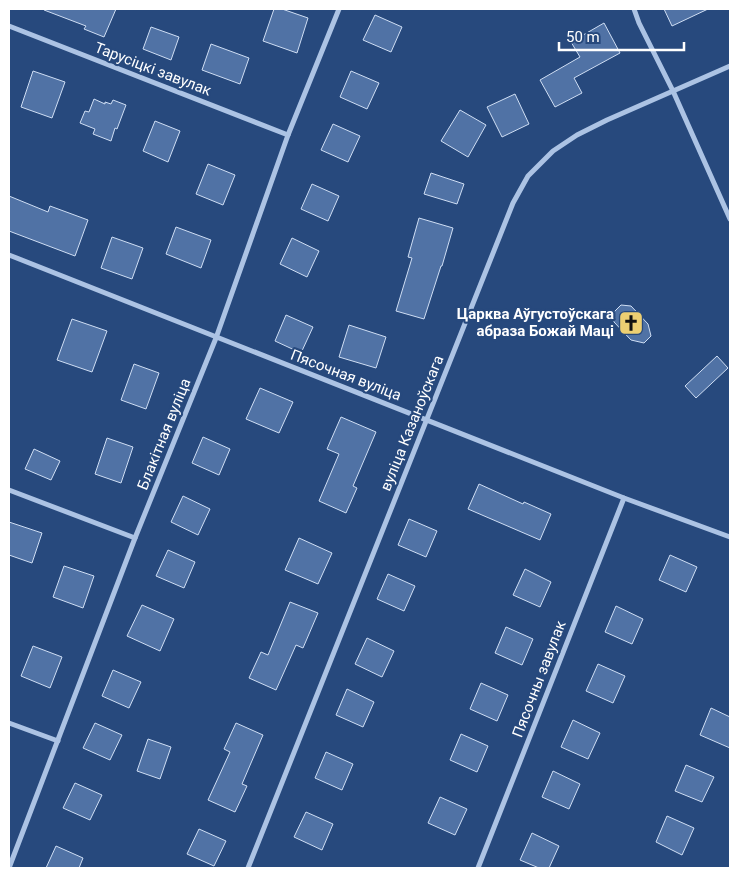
<svg xmlns="http://www.w3.org/2000/svg" width="739" height="877" font-family="Roboto,sans-serif">
	<style>
		.building { fill: #5072a5; stroke: #cfdef4 }
		.lines { fill: none; stroke-linecap: round; stroke-linejoin: round }
		.minor { stroke: #acc3e4; stroke-width: 5 }
		.labels { text-anchor: middle; dominant-baseline: central; stroke-width: 4.5; stroke-linejoin: round; paint-order: stroke }
		.street-label { font-size: 15px; fill: #fff; stroke: #27497d }
		.poi-label { font-size: 15px; font-weight: bold; fill: #fff; stroke: #27497d; text-anchor: end }
	</style>
	<rect width="100%" height="100%" fill="#27497d"/>
	<g class="building">
		<path d="M44,9H116L104,37L84,29L86,26L44,10Z"/>
		<path d="M274,9H282L308,18L297,53L263,41Z"/>
		<path d="M664,9H708L672,26Z"/>
		<path d="M375,15L402,27L391,52L363,40Z"/>
		<path d="M604,23L620,53L574,78L582,93L555,107L540,80L580,57L571,42Z"/>
		<path d="M151,27L179,37L171,60L143,49Z"/>
		<path d="M211,44L249,58L240,84L202,70Z"/>
		<path d="M33,71L65,82L52,118L21,107Z"/>
		<path d="M351,71L379,83L367,109L340,97Z"/>
		<path d="M515,94L529,124L502,137L487,107Z"/>
		<path d="M94,99L105,104V102L111,104L113,100L126,105L117,129L115,128L111,141L93,134L95,129L80,123L85,111L89,112Z"/>
		<path d="M460,110L486,125L468,157L441,141Z"/>
		<path d="M155,121L180,131L168,162L143,151Z"/>
		<path d="M333,124L360,136L348,162L321,150Z"/>
		<path d="M208,164L235,175L223,205L196,194Z"/>
		<path d="M431,173L464,184L457,204L424,194Z"/>
		<path d="M312,184L339,196L328,221L301,209Z"/>
		<path d="M9,196L48,212L50,206L88,220L75,256L9,231Z"/>
		<path d="M419,218L453,228L442,266H441L424,319L396,311L412,258L408,257Z"/>
		<path d="M176,227L211,240L201,268L166,254Z"/>
		<path d="M112,237L143,248L132,279L101,268Z"/>
		<path d="M292,238L319,251L307,277L280,264Z"/>
		<path d="M621,305L631,306L648,324L651,336L644,343L631,340L614,322L612,314Z"/>
		<path d="M286,315L313,327L301,353L275,341Z"/>
		<path d="M72,319L107,331L92,372L57,360Z"/>
		<path d="M349,325L386,337L376,368L339,357Z"/>
		<path d="M717,356L728,368L696,398L685,386Z"/>
		<path d="M134,364L159,373L146,409L121,400Z"/>
		<path d="M260,388L293,402L279,433L246,419Z"/>
		<path d="M341,417L376,432L353,486L357,488L346,513L319,501L339,454L327,449Z"/>
		<path d="M203,437L230,449L219,475L192,463Z"/>
		<path d="M107,438L133,447L121,483L95,474Z"/>
		<path d="M34,449L60,461L51,480L25,469Z"/>
		<path d="M479,484L523,504L524,502L551,514L540,540L468,509Z"/>
		<path d="M183,496L210,509L198,535L171,522Z"/>
		<path d="M409,519L437,531L426,557L398,545Z"/>
		<path d="M9,522L42,533L32,563L9,555Z"/>
		<path d="M299,538L332,553L318,584L285,570Z"/>
		<path d="M168,550L195,562L184,588L156,576Z"/>
		<path d="M670,555L697,567L686,592L659,580Z"/>
		<path d="M64,566L94,576L83,608L53,597Z"/>
		<path d="M525,569L551,582L540,607L513,595Z"/>
		<path d="M388,574L415,586L404,611L377,599Z"/>
		<path d="M290,602L318,613L303,648L296,645L276,690L249,678L261,652L268,655Z"/>
		<path d="M142,605L174,619L160,651L127,636Z"/>
		<path d="M616,606L643,619L632,644L605,632Z"/>
		<path d="M506,627L533,639L522,665L495,653Z"/>
		<path d="M367,638L394,651L382,677L355,664Z"/>
		<path d="M33,646L62,657L50,688L21,676Z"/>
		<path d="M598,664L625,676L613,703L586,691Z"/>
		<path d="M113,670L141,682L129,708L102,696Z"/>
		<path d="M481,683L508,695L497,721L470,709Z"/>
		<path d="M347,689L374,702L363,727L336,715Z"/>
		<path d="M711,708L730,717V748L700,735Z"/>
		<path d="M573,720L600,733L588,759L561,747Z"/>
		<path d="M95,723L122,735L110,760L83,748Z"/>
		<path d="M236,723L263,735L242,784L247,786L235,812L208,800L230,752L224,749Z"/>
		<path d="M461,734L488,746L477,772L450,760Z"/>
		<path d="M148,739L171,747L160,779L137,771Z"/>
		<path d="M326,752L353,764L342,790L315,778Z"/>
		<path d="M686,765L714,777L702,802L675,791Z"/>
		<path d="M553,771L580,784L569,809L542,797Z"/>
		<path d="M75,783L102,795L90,820L63,808Z"/>
		<path d="M440,797L467,809L455,835L428,823Z"/>
		<path d="M306,812L333,824L322,850L294,837Z"/>
		<path d="M667,816L694,828L682,855L656,842Z"/>
		<path d="M199,829L226,841L214,866L187,854Z"/>
		<path d="M532,833L559,846L549,868H539L520,860Z"/>
		<path d="M56,846L83,858L79,868H46Z"/>
	</g>
	<g class="lines">
		<g class="minor">
			<path d="M634,9L639,23L673,91L730,219"/>
			<path d="M9,26L288,135"/>
			<path d="M9,255L624,498L730,537"/>
			<path d="M9,490L135,538"/>
			<path d="M9,723L58,741"/>
			<path d="M9,868L135,538L216,338L288,135L339,9"/>
			<path d="M248,868L513,203L528,176L553,151L577,135L607,120L730,66"/>
			<path d="M478,868L624,498"/>
		</g>
	</g>
	<defs>
		<symbol id="church-square" viewBox="-11 -11 22 22"><rect x="-9" y="-9" width="18" height="18" rx="4" fill="#edcf72" stroke="#27497d"/><path d="M-1.2-6h2.4v3.5h3.3v2.4h-3.3V6h-2.4V-.1h-3.3v-2.4h3.3Z" fill="#111"/></symbol>
	</defs>
	<g fill-rule="evenodd">
		<use href="#church-square" x="617" y="309" width="28" height="28"/>
	</g>
	<g class="labels">
		<g class="street-label">
			<text transform="translate(153 69) rotate(21)">Тарусіцкі завулак</text>
			<text transform="translate(346 375) rotate(21)">Пясочная вуліца</text>
			<text transform="translate(412 423) rotate(-68)">вуліца Казаноўскага</text>
			<text transform="translate(164 434) rotate(-68)">Блакітная вуліца</text>
			<text transform="translate(539 679) rotate(-69)">Пясочны завулак</text>
		</g>
		<g class="poi-label">
			<text x="614" y="314">Царква Аўгустоўскага<tspan x="614" dy="17">абраза Божай Маці</tspan></text>
		</g>
	</g>
	<rect width="739" height="877" fill="none" stroke="#ffffff" stroke-width="20"/>
	<path d="M559 42v8h125v-8" fill="none" stroke="#ffffff" stroke-width="2.5"/>
	<text x="566" y="42" font-size="15" fill="#ffffff" stroke="#27497d" stroke-width="4" paint-order="stroke">50 m</text>
</svg>
